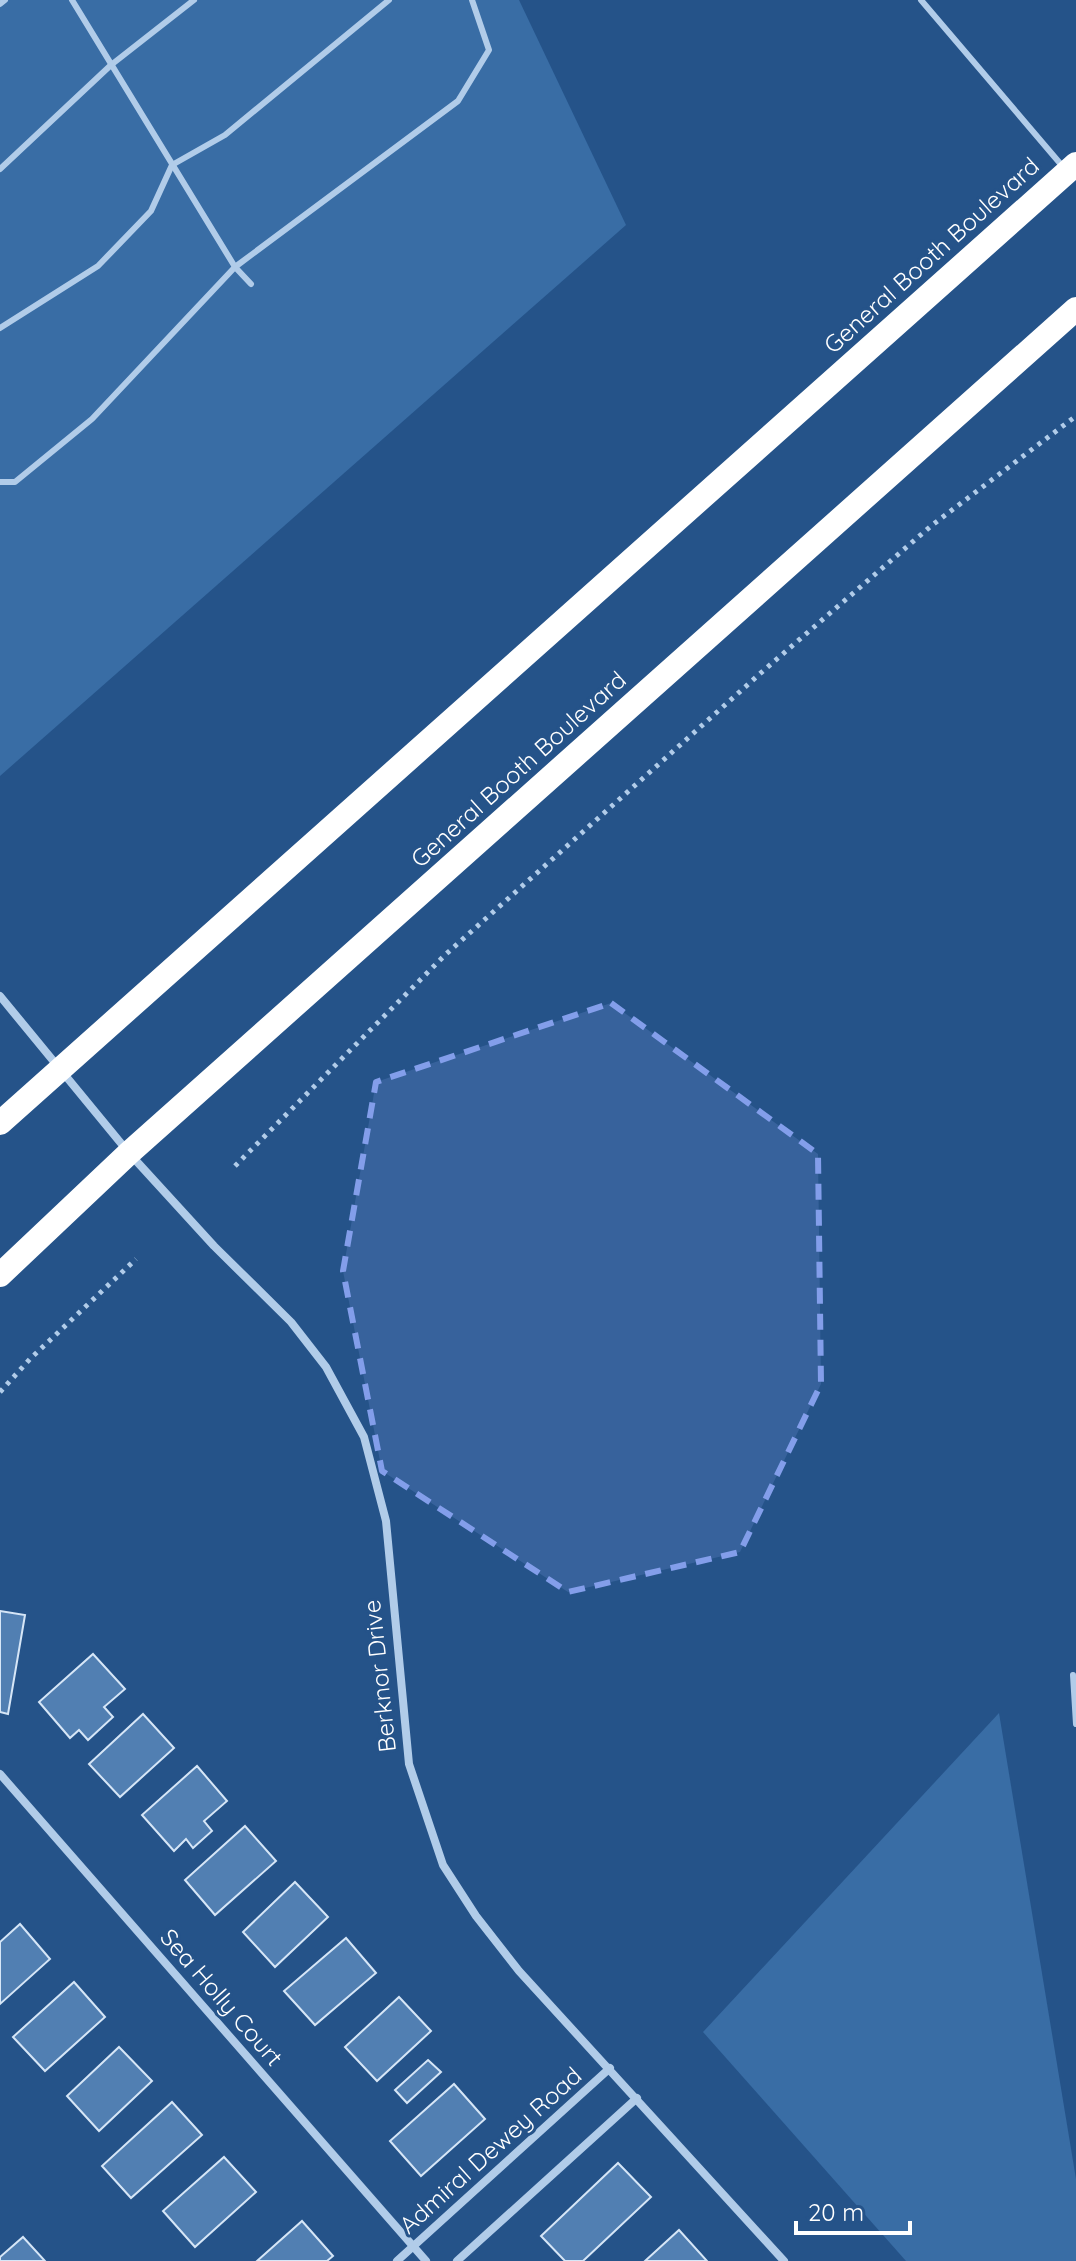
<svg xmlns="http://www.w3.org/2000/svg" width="1076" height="2261" font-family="Quicksand,sans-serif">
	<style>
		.green { fill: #396da5 }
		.building { fill: #517fb2; stroke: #d6e6f7; stroke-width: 2 }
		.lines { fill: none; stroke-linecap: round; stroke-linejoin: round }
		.path { stroke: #b1cce9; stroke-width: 5; stroke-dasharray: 4 6; stroke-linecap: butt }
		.lane { stroke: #b1cce9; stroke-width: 6 }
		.street { stroke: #b1cce9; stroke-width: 8 }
		.highway { stroke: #fff; stroke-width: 24 }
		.marked { fill: #839eea; fill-opacity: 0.2; stroke: #839eea; stroke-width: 6; stroke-dasharray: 16 10; stroke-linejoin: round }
		.labels { text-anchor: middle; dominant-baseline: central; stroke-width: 6; stroke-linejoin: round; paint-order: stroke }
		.street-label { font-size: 24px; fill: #fff; stroke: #255389 }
	</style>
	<rect width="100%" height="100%" fill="#255389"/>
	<g class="green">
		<path d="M0,0H519L626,225L0,776Z"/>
		<path d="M999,1713L1076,2179V2261H906L703,2032Z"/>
	</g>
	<g class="building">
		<path d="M0,1611L25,1615L8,1714L0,1712Z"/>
		<path d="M93,1654L125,1689L104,1707L113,1717L88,1740L79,1730L70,1738L39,1702Z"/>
		<path d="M143,1714L174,1748L120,1797L89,1764Z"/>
		<path d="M197,1766L227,1801L204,1821L212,1831L193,1848L186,1839L174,1851L142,1815Z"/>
		<path d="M245,1826L276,1861L215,1915L185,1880Z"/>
		<path d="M295,1882L328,1917L275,1967L243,1932Z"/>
		<path d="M20,1924L50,1959L0,2004V1942Z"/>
		<path d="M346,1938L376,1973L315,2025L284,1991Z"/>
		<path d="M74,1982L105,2017L45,2071L13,2037Z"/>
		<path d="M399,1997L431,2031L377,2081L345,2047Z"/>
		<path d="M119,2047L152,2081L99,2131L67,2096Z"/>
		<path d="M428,2060L441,2072L407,2103L395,2090Z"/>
		<path d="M454,2084L485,2119L421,2176L390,2141Z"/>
		<path d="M172,2102L202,2135L131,2198L102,2166Z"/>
		<path d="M224,2157L256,2192L195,2247L163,2211Z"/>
		<path d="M618,2163L651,2197L583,2261H565L541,2236Z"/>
		<path d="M302,2221L333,2256L327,2261H257Z"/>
		<path d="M679,2230L707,2261H645Z"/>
		<path d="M23,2237L45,2261H0V2257Z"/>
	</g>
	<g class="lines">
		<g class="path">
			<path d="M235,1166L445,955L763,671L931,526L1076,416"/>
			<path d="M0,1392L30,1359L136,1259"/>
		</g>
		<g class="lane">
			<path d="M72,0L235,267L251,284"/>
			<path d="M921,0L1064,168"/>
			<path d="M0,4L5,0"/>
			<path d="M0,169L111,65L194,0"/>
			<path d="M0,328L98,266L151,211L172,165L225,135L389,0"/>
			<path d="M0,482H15L92,419L235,267L458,101L489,50L472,0"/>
			<path d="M1073,1675L1076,1724"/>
		</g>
		<g class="street">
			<path d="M0,996L129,1153L214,1246L291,1322L326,1367L364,1437L386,1521L409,1764L443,1865L476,1916L519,1971L784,2261"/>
			<path d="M0,1774L426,2261"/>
			<path d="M397,2261L610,2068"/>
			<path d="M457,2261L637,2098"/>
		</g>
		<g class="highway">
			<path d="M0,1123L1076,164"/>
			<path d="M0,1275L129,1153L1076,309"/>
		</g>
	</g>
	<path class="marked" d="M611,1003L818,1154L821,1384L740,1552L568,1592L382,1471L343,1271L376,1082Z"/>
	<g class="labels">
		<g class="street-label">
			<text transform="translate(931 255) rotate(-42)">General Booth Boulevard</text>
			<text transform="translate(518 769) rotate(-42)">General Booth Boulevard</text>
			<text transform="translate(379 1676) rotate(-96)">Berknor Drive</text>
			<text transform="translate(222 1997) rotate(49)">Sea Holly Court</text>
			<text transform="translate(490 2150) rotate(-42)">Admiral Dewey Road</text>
		</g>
	</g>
	<path d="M796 2221v12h114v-12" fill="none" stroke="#ffffff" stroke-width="4"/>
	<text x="808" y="2221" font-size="24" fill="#ffffff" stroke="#255389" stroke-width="6" paint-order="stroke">20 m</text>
</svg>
